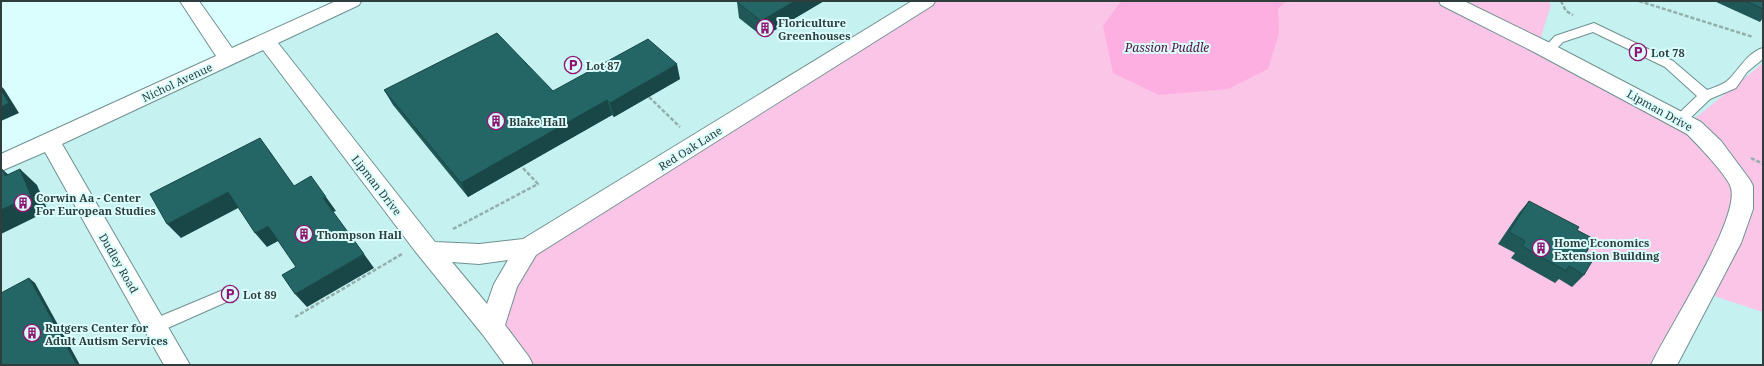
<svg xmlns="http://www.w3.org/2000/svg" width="1764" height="366" font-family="'Noto Serif',serif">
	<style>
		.built { fill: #c5f1f0 }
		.green { fill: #fac5e6 }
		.water { fill: #fdafe1 }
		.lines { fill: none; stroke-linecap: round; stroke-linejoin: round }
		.service-casing { stroke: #709190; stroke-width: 2 }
		.minor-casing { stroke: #709190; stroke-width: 2 }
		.path { stroke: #93aead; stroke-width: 2.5; stroke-dasharray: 4 2; stroke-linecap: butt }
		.service { fill: #fff; fill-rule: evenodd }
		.minor { fill: #fff; fill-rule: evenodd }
		.wall { fill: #1f5857 }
		.shaded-wall { fill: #194747 }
		.building { fill: #246665; stroke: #194747 }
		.labels { text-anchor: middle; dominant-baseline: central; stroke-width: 4; stroke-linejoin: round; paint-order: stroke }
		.poi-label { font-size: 11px; font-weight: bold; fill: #2f3d3c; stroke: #dafefd; text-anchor: start }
		.street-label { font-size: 11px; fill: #2f3d3c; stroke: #dafefd }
		.water-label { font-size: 12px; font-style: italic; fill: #521140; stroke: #dafefd }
	</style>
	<rect width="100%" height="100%" fill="#dafefd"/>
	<path class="built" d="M352,1H1763V365H1V162Z"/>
	<path class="green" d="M937,1H1549L1551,5L1540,40L1688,124L1763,63V312L1714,296L1672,365H525L492,327L528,248Z"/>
	<path class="water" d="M1123,1H1286L1278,9L1279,33L1268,69L1228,89L1159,95L1113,73L1103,26L1118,5Z"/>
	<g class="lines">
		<defs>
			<g id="service">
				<path d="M1594,23L1673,61L1707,90C1713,88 1722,85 1727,81C1738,72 1746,53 1763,48V59L1747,72L1736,88L1710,99L1685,123L1680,125L1675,123L1673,120L1675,117L1697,96L1665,67L1593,32L1563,42L1552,53H1544L1542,50L1555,36Z"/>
				<path d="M228,288L233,289L236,294L233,299L161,331L155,333L149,331L147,326L149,321Z"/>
			</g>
			<g id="minor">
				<path d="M180,1H199L232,48L336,1H361L359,5L278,43L435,242L479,244L523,239L912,1H935L933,5L536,255L517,287L505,325L529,357L533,365H505L483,335L415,251L263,50L62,144L190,365H164L45,152L1,171V154L216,56ZM508,260L494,284L487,304L452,262L479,264Z"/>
				<path d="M1439,1H1464L1548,42L1701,122L1721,141L1750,180L1753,186V209L1741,243L1677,365H1651C1667,330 1740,220 1731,188C1728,176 1696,143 1687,134L1534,52L1441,5Z"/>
			</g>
		</defs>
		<use href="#service" class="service-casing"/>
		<use href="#minor" class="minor-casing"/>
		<g class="path">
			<path d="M1561,1L1566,11L1573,15"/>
			<path d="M1639,1L1753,37"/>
			<path d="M649,97L680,127"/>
			<path d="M1751,158L1763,164"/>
			<path d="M453,229L538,184L522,167"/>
			<path d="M295,317L402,254"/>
		</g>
		<use href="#service" class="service"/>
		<use href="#minor" class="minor"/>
	</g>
	<g class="wall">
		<path d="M738,1H824L763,37L739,18L737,2Z"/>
		<path d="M1714,1H1763V18L1760,22Z"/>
		<path d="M680,79L614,117L612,115L468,197L393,105L384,90L553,91Z"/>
		<path d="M1529,201L1577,230L1586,253L1584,275L1572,287L1559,279L1555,283L1511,258L1515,253L1498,244L1519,213Z"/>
	</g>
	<g class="shaded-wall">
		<path d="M795,1H824L763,37L761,21Z"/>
		<path d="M677,64L680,79L614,117L610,103Z"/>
		<path d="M1,86L4,89L19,113L1,121Z"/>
		<path d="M607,100L612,115L468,197L461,183Z"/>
		<path d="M260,138L271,153L304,200L294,186Z"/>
		<path d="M2,169L20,185L5,176Z"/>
		<path d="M20,169L37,185L48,211L1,234V210Z"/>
		<path d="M228,192L240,207L181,238L167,224Z"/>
		<path d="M326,197L336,211L333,212L323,198Z"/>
		<path d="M268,226L280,240L267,247L255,233Z"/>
		<path d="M364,254L374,268L307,307L295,294Z"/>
		<path d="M29,278L35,283L80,365H77Z"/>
	</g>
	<g class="building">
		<path d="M738,1H795L761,21L737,2Z"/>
		<path d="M1745,1H1763V9Z"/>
		<path d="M497,33L553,91L648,39L677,64L610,103L607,100L461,183L384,90Z"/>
		<path d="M1,90L9,103L1,107Z"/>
		<path d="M260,138L294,186L311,176L326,197L323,198L364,254L295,294L282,275L296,267L268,226L255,233L228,192L167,224L150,194Z"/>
		<path d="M2,169L5,176L20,169L31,196L1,210V170Z"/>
		<path d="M1529,201L1579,227L1577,230L1594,239L1586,253L1594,258L1584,275L1569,266L1566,271L1522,246L1525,241L1509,232Z"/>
		<path d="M29,278L77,365H1V293Z"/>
	</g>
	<defs>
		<symbol id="building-ring" viewBox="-11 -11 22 22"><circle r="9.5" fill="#dafefd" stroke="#911673" stroke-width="1.5"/><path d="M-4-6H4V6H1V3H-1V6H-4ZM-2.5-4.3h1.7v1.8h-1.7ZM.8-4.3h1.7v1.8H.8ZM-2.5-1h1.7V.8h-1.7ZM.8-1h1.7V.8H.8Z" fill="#911673"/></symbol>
		<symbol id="parking-ring" viewBox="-11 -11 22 22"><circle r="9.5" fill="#dafefd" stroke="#911673" stroke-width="1.5"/><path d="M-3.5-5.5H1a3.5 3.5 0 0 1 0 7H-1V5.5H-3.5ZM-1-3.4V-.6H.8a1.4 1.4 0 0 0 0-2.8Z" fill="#911673"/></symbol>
	</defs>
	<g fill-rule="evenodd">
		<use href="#building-ring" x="755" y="18" width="20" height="20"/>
		<use href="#parking-ring" x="1628" y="42" width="20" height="20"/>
		<use href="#parking-ring" x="563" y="55" width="20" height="20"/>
		<use href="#building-ring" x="486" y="111" width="20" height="20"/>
		<use href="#building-ring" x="13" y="193" width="20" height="20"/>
		<use href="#building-ring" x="294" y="224" width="20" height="20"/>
		<use href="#building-ring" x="1531" y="238" width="20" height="20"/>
		<use href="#parking-ring" x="220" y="284" width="20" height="20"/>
		<use href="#building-ring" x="22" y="323" width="20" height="20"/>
	</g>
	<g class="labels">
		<g class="poi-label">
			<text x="778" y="22">Floriculture<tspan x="778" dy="13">Greenhouses</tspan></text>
			<text x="1651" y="52">Lot 78</text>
			<text x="586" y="65">Lot 87</text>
			<text x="509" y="121">Blake Hall</text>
			<text x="36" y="197">Corwin Aa - Center<tspan x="36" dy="13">For European Studies</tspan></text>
			<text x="317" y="234">Thompson Hall</text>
			<text x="1554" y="242">Home Economics<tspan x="1554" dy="13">Extension Building</tspan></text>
			<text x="243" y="294">Lot 89</text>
			<text x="45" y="327">Rutgers Center for<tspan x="45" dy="13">Adult Autism Services</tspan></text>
		</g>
		<g class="street-label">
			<text transform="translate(177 82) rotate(-25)">Nichol Avenue</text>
			<text transform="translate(1660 110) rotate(29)">Lipman Drive</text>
			<text transform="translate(690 148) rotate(-32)">Red Oak Lane</text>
			<text transform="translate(377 185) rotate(52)">Lipman Drive</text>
			<text transform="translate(119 263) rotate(60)">Dudley Road</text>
		</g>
		<g class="water-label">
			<text x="1167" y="47">Passion Puddle</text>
		</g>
	</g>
	<rect width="1764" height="366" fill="none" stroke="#2f3d3c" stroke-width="4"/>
</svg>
